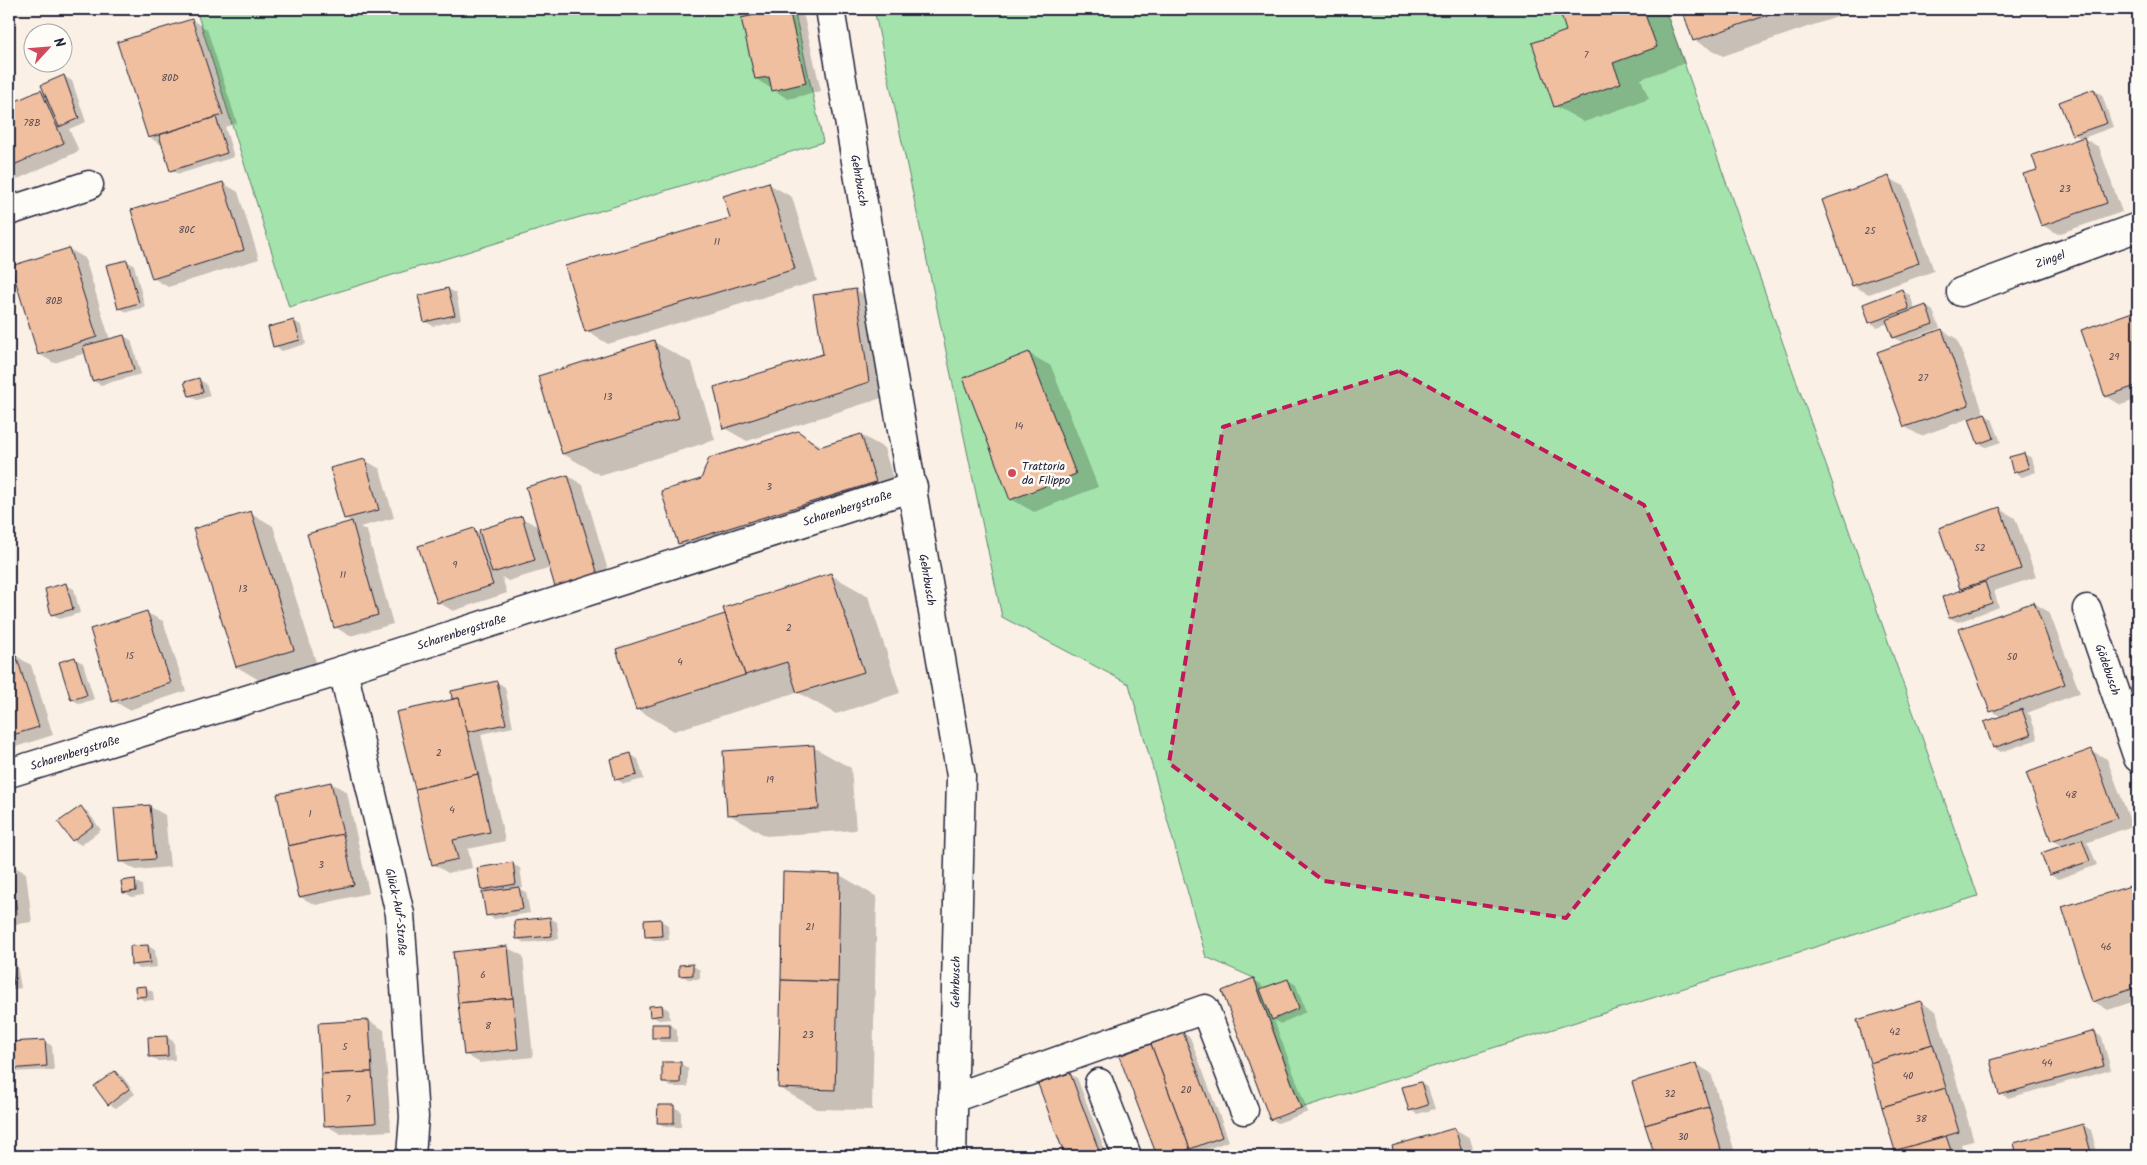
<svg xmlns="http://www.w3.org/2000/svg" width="2147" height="1165" font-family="Kalam,sans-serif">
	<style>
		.green { fill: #a4e4ac; stroke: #638374 }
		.shadow { fill: #0003 }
		.building { fill: #efbf9f; stroke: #22223b }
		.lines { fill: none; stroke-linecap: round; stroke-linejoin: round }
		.minor-casing { stroke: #22223b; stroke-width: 31 }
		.minor { stroke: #fdfcf7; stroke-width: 28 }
		.marked { fill: #c2185b; fill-opacity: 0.2; stroke: #c2185b; stroke-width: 4; stroke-dasharray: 10 6; stroke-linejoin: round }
		.poi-dot { fill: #d1495b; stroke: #fdfcf7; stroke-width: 2 }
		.labels { text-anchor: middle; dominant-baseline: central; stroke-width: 5; stroke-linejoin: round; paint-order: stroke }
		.number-label { font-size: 10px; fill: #554954 }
		.street-label { font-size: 12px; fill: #22223b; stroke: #fdfcf7 }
		.poi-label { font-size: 12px; fill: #22223b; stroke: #fdfcf7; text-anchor: start }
	</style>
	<rect width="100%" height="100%" fill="#faf0e5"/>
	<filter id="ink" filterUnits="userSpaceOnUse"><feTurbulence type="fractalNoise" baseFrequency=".02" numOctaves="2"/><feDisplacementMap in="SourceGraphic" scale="10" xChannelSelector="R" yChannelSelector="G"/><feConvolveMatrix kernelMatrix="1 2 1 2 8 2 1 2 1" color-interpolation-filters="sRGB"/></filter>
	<g filter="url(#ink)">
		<g class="green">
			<path d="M196,9H794L823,142L289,307Z"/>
			<path d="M874,9H1665L1978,896L1301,1108L1254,978L1206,957L1129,684L1002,617Z"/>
		</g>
		<g class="shadow">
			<path d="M790,9L804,17L821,91L788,99L756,79L743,19Z"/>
			<path d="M1535,9H1665L1685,63L1641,79L1649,99L1584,122L1555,106L1568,31L1561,11L1548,16Z"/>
			<path d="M1684,9H1860L1723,56L1694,40Z"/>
			<path d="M192,20L207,29L237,123L225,127L234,157L179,174L171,170L163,146L149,137Z"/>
			<path d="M64,76L72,81L86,122L69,129L79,151L9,183V105L41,91L47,95Z"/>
			<path d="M2094,90L2102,95L2113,127L2083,138L2099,147L2122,212L2058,234L2042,225L2038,170L2082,139L2073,134Z"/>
			<path d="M1888,178L1904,186L1934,271L1869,294L1853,286L1823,200Z"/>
			<path d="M223,183L238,192L259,259L168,287L153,278Z"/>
			<path d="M769,184L792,197L817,281L608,344L586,331L731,218Z"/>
			<path d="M69,249L85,258L110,340L124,336L131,340L141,374L101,385L93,381L86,353L54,363L39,354Z"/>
			<path d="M126,261L134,265L145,307L127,312L119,308Z"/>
			<path d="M448,289L456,293L461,319L433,326L426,322Z"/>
			<path d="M856,290L878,303L891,395L747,441L724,428L825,355Z"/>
			<path d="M1902,291L1910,295L1915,310L1926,306L1933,311L1940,328L1904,341L1905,343L1942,330L1957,339L1984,414L1992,419L2001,442L1986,447L1979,443L1970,418L1921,436L1905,427L1879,352L1904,343L1894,338L1889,323L1877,327L1870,322Z"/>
			<path d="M2138,311V399L2121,405L2106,396L2083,331Z"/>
			<path d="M294,321L302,326L306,344L282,351L274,346Z"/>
			<path d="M654,342L692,363L715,440L600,475L563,454Z"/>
			<path d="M1028,353L1051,366L1098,487L1034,512L1011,499Z"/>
			<path d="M199,379L206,384L210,396L197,400L190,396Z"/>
			<path d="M798,432L823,447L861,435L884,448L898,495L701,556L679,543L702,480Z"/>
			<path d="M2024,454L2032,458L2036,472L2022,477L2014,472Z"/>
			<path d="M365,460L380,469L394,518L360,527L367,531L393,624L350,636L335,627L352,522L345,518Z"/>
			<path d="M568,476L583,485L612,584L572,595L556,586L551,568L508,581L502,577L507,593L453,611L438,602L474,530L481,534L522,518L539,527Z"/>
			<path d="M2000,509L2015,518L2036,577L1994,591L1999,607L1958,622L1950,618L1965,591L1961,588Z"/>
			<path d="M251,513L273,526L316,662L259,680L237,667Z"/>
			<path d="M831,575L868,596L900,693L836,714L797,692L674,731L637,709L727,615Z"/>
			<path d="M66,585L74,589L80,613L60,619L52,614Z"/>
			<path d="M2034,603L2049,612L2080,693L2027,713L2030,715L2038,739L2001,752L1994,748L2002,717L1991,711Z"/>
			<path d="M147,613L163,621L186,691L129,710L114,701Z"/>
			<path d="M16,656L31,665L53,735L9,749V659Z"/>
			<path d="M75,659L83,663L94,699L80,704L72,699Z"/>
			<path d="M497,682L505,687L513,727L481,734L505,841L468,849L472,868L448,873L433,864L456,700L454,699Z"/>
			<path d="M813,747L851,768L856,830L766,836L728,814Z"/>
			<path d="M2092,751L2107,759L2132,826L2086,843L2089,845L2097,865L2058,879L2050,875L2063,847L2052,840Z"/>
			<path d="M631,755L638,759L644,779L624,784L616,779Z"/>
			<path d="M331,783L347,792L369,893L316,905L300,897Z"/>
			<path d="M149,806L165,815L170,867L136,870L121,861Z"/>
			<path d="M81,808L88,812L101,830L81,845L73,840L60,823Z"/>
			<path d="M9,864L26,873L32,922L9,925Z"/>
			<path d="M512,864L520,868L523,888L519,889L526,892L530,913L494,919L487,915L488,893L482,889Z"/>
			<path d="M840,875L877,897L872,1110L817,1109L779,1088Z"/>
			<path d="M134,881L142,885L143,895L132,897L124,892Z"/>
			<path d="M2137,885L2138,1000L2108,1010L2093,1001Z"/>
			<path d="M550,918L557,922L559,939L525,943L518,939Z"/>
			<path d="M661,921L668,925L669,940H654L646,936Z"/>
			<path d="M148,946L155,950L157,967L140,969L132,964Z"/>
			<path d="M508,948L523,956L533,1057L480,1063L465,1054Z"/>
			<path d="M9,961L17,965L21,988L9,990Z"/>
			<path d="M693,966L700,970V979H688L681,975Z"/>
			<path d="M1254,980L1261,984L1263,990L1288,980L1296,985L1306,1012L1280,1024L1274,1020L1308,1112L1278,1123L1271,1119Z"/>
			<path d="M146,988L153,992L154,1000L145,1001L137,997Z"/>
			<path d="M1920,1002L1936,1011L1974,1141L1961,1144L1965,1156L1884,1155L1897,1152Z"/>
			<path d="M662,1006L669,1010L670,1019L659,1020L651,1016Z"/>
			<path d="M369,1021L384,1030L391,1131L341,1134L325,1125Z"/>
			<path d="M669,1025L677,1029V1042H661L653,1037Z"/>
			<path d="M1183,1033L1190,1037L1229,1141L1188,1156H1158L1120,1056Z"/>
			<path d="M2095,1033L2102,1037L2111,1070L2008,1098L2001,1094Z"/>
			<path d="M167,1037L174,1042L175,1060L158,1061L150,1056Z"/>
			<path d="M44,1041L52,1046L54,1070L9,1072V1044Z"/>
			<path d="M681,1064L688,1068V1087H671L663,1082Z"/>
			<path d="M1696,1064L1711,1073L1736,1156H1656L1634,1083Z"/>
			<path d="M115,1072L123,1077L135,1094L116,1108L109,1104Z"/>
			<path d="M1070,1074L1077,1078L1107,1156H1066L1040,1085Z"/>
			<path d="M1421,1083L1428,1088L1435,1109L1417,1114L1410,1110Z"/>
			<path d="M674,1107L681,1111V1127H665L658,1122Z"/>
			<path d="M2083,1125L2091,1130L2098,1156H2019L2015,1144Z"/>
			<path d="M1455,1129L1470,1138L1475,1156H1396L1393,1147Z"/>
		</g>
		<g class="building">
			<path d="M781,9H789L806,83L772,91L769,77L755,79L741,18Z"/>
			<path d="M1559,9H1643L1657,47L1613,63L1621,83L1554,107L1532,43L1566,31Z"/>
			<path d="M1682,9H1785L1693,41Z"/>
			<path d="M192,19L223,115L148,138L117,42Z"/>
			<path d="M64,75L79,118L59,127L41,85Z"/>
			<path d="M2094,89L2107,123L2072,135L2059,102Z"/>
			<path d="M41,90L64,143L9,167V104Z"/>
			<path d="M216,117L227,153L170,171L159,135Z"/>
			<path d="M2084,137L2107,203L2041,226L2023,174L2037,170L2032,155Z"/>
			<path d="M1889,176L1919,263L1852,286L1822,200Z"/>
			<path d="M223,182L244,250L152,279L131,210Z"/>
			<path d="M769,182L795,269L585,332L565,266L730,218L723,196Z"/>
			<path d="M69,248L97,337L38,355L11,266Z"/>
			<path d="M127,260L139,303L118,309L106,265Z"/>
			<path d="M448,288L455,315L424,322L418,296Z"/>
			<path d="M856,289L869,382L723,429L714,387L823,354L813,295Z"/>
			<path d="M1902,289L1909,309L1869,323L1863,304Z"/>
			<path d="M1926,305L1933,324L1893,338L1886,320Z"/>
			<path d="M2138,310V385L2105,397L2081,330Z"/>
			<path d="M294,320L300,340L273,347L268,327Z"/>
			<path d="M1942,329L1969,405L1904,427L1877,352Z"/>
			<path d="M124,335L134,370L92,381L83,346Z"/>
			<path d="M654,340L679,418L562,454L538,376Z"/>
			<path d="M1029,352L1076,474L1010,500L963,378Z"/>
			<path d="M199,378L203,392L189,396L184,382Z"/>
			<path d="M1985,413L1994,438L1978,444L1969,419Z"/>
			<path d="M798,431L819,447L861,434L876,482L678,544L661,491L701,479L709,458Z"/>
			<path d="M2024,453L2029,468L2013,473L2009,457Z"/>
			<path d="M365,459L379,510L344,519L330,468Z"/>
			<path d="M2138,471V493L2131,473Z"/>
			<path d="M568,475L598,575L555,587L526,487Z"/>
			<path d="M2000,507L2021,569L1960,589L1939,528Z"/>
			<path d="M251,511L294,650L236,667L193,529Z"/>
			<path d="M522,516L535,560L492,573L479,530Z"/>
			<path d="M352,521L378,615L334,628L307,534Z"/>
			<path d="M474,528L493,585L437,603L418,546Z"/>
			<path d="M831,573L864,672L797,693L787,662L745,675L723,608Z"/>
			<path d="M1985,582L1992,603L1949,618L1942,597Z"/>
			<path d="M66,583L73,609L51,615L45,589Z"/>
			<path d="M2034,602L2065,684L1990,712L1959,629Z"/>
			<path d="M147,611L171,683L112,702L90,629Z"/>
			<path d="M725,614L745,675L636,710L616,649Z"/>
			<path d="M16,655L39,727L9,736V657Z"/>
			<path d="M75,657L87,695L71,700L59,662Z"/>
			<path d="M497,681L506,724L467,732L459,698L452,699L451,691Z"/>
			<path d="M459,698L478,774L415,789L396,712Z"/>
			<path d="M2022,709L2031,735L1993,748L1984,722Z"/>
			<path d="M814,745L819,809L727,815L723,751Z"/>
			<path d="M2092,749L2117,818L2051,841L2026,773Z"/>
			<path d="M631,753L637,775L615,780L610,759Z"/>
			<path d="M478,774L490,832L453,840L458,859L432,865L415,789Z"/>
			<path d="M331,782L343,834L288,846L277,794Z"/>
			<path d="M150,805L155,859L119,862L114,808Z"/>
			<path d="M81,806L94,825L72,841L58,822Z"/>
			<path d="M343,834L354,885L299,897L288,846Z"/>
			<path d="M2082,839L2090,861L2049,875L2041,853Z"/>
			<path d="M513,862L516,884L481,890L477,868Z"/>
			<path d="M9,863H11L17,914L9,915Z"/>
			<path d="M783,872L840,874L838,982L781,980Z"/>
			<path d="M135,879L136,891L123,893L121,881Z"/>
			<path d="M2137,884L2138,987L2092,1002L2062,907Z"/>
			<path d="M519,887L523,909L486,916L482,892Z"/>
			<path d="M550,917L552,936L516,939L514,921Z"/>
			<path d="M661,919L662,936L645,937L644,920Z"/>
			<path d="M148,945L150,963L131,965L130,946Z"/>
			<path d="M508,946L513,998L458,1003L453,952Z"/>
			<path d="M9,960L14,984L9,985Z"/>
			<path d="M693,964V975L679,976V965Z"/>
			<path d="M1254,978L1301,1108L1270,1120L1222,991Z"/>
			<path d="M1288,979L1299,1008L1272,1020L1260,989Z"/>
			<path d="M781,980L838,982L835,1090L778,1088Z"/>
			<path d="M146,986L147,996L136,997L135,987Z"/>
			<path d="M513,998L518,1049L464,1055L458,1003Z"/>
			<path d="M1921,1001L1933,1044L1870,1063L1857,1020Z"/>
			<path d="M662,1005L663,1015L650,1017L649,1006Z"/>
			<path d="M369,1020L372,1072L321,1074L318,1023Z"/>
			<rect x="652" y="1024" width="18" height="14"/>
			<path d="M2095,1031L2104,1066L1999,1095L1990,1060Z"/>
			<path d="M1183,1032L1222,1137L1190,1149L1151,1044Z"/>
			<path d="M167,1036L168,1056L149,1057L148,1037Z"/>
			<path d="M45,1040L47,1066L9,1069V1042Z"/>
			<path d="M1151,1044L1190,1149L1170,1156H1157L1119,1056Z"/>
			<path d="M1933,1044L1946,1088L1882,1107L1870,1063Z"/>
			<path d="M662,1062H681L680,1083H662Z"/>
			<path d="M1696,1063L1709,1107L1645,1125L1632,1082Z"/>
			<path d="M115,1071L129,1089L108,1105L94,1086Z"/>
			<path d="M372,1072L376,1123L324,1126L321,1074Z"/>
			<path d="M1070,1073L1101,1156H1065L1038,1084Z"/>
			<path d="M1421,1082L1428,1105L1409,1111L1402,1087Z"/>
			<path d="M1946,1088L1959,1132L1895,1151L1882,1107Z"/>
			<path d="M658,1105H674V1123H657Z"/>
			<path d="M1709,1107L1721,1150L1701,1156H1655L1645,1125Z"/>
			<path d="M2083,1124L2092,1156H2017L2014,1143Z"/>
			<path d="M1455,1128L1463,1156H1395L1392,1146Z"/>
			<path d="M1946,1136L1953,1156H1883L1882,1154Z"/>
			<path d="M1721,1150L1723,1156H1701Z"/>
			<path d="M779,1151L827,1156H779Z"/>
		</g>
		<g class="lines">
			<defs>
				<g id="minor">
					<path id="s1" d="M830,9L961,776L952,1156"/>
					<path d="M9,211L89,185"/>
					<path id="s2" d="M1961,292L2138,227"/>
					<path id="s3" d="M2087,609L2138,758"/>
					<path id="s4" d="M343,670L400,914L414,1117L411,1156"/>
					<path id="s5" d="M9,773L343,670L913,487"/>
					<path d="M1099,1083L1127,1156"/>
					<path d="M953,1098L1205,1009L1244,1110"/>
				</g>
			</defs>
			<use href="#minor" class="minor-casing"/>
			<use href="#minor" class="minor"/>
		</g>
	</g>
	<path class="marked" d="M1399,371L1644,505L1738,703L1566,918L1324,881L1169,763L1223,427Z"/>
	<circle class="poi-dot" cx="1012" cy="473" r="5"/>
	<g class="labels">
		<g class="number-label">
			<text x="1586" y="55">7</text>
			<text x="170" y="78">80D</text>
			<text x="32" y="123">78B</text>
			<text x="2065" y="189">23</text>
			<text x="187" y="230">80C</text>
			<text x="1870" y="231">25</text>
			<text x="717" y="242">11</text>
			<text x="54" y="301">80B</text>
			<text x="2114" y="357">29</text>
			<text x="1923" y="378">27</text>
			<text x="608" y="397">13</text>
			<text x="1019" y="426">14</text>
			<text x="769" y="487">3</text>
			<text x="1980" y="548">52</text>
			<text x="455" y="565">9</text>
			<text x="343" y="575">11</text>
			<text x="243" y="589">13</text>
			<text x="789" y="628">2</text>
			<text x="130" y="656">15</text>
			<text x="2012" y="657">50</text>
			<text x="680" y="662">4</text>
			<text x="439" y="753">2</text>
			<text x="770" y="780">19</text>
			<text x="2071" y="795">48</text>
			<text x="452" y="810">4</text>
			<text x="310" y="814">1</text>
			<text x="321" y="865">3</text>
			<text x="810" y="927">21</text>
			<text x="2106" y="947">46</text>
			<text x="483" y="975">6</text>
			<text x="488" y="1026">8</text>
			<text x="1895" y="1032">42</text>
			<text x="808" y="1035">23</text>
			<text x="345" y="1047">5</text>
			<text x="2047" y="1063">44</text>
			<text x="1908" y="1076">40</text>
			<text x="1186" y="1090">20</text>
			<text x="1670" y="1094">32</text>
			<text x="348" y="1099">7</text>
			<text x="1921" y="1119">38</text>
			<text x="1683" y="1137">30</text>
		</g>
		<g class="street-label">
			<text stroke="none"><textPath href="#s1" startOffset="174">Gehrbusch</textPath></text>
			<text stroke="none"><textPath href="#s2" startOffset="95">Zingel</textPath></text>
			<text stroke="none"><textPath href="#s5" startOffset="879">Scharenbergstraße</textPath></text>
			<text stroke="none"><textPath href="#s1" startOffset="579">Gehrbusch</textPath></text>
			<text stroke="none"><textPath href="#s5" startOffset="474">Scharenbergstraße</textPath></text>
			<text stroke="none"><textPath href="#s3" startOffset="64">Gödebusch</textPath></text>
			<text stroke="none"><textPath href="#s5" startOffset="69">Scharenbergstraße</textPath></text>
			<text stroke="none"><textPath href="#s4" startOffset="248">Glück-Auf-Straße</textPath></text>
			<text transform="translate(956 982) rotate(-89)">Gehrbusch</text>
		</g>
		<g class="poi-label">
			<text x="1022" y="466">Trattoria<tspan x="1022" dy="14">da Filippo</tspan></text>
		</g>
	</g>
	<rect width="2147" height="1165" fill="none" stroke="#fdfcf7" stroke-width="30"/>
	<rect x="15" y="15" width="2117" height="1135" fill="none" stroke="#22223b" stroke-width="2" filter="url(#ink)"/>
	<g transform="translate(48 48) rotate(64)"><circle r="24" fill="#fdfcf7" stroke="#a5a5ac"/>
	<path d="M0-4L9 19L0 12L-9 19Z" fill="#d1495b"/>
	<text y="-8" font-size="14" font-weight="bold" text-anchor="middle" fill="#22223b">N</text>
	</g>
</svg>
